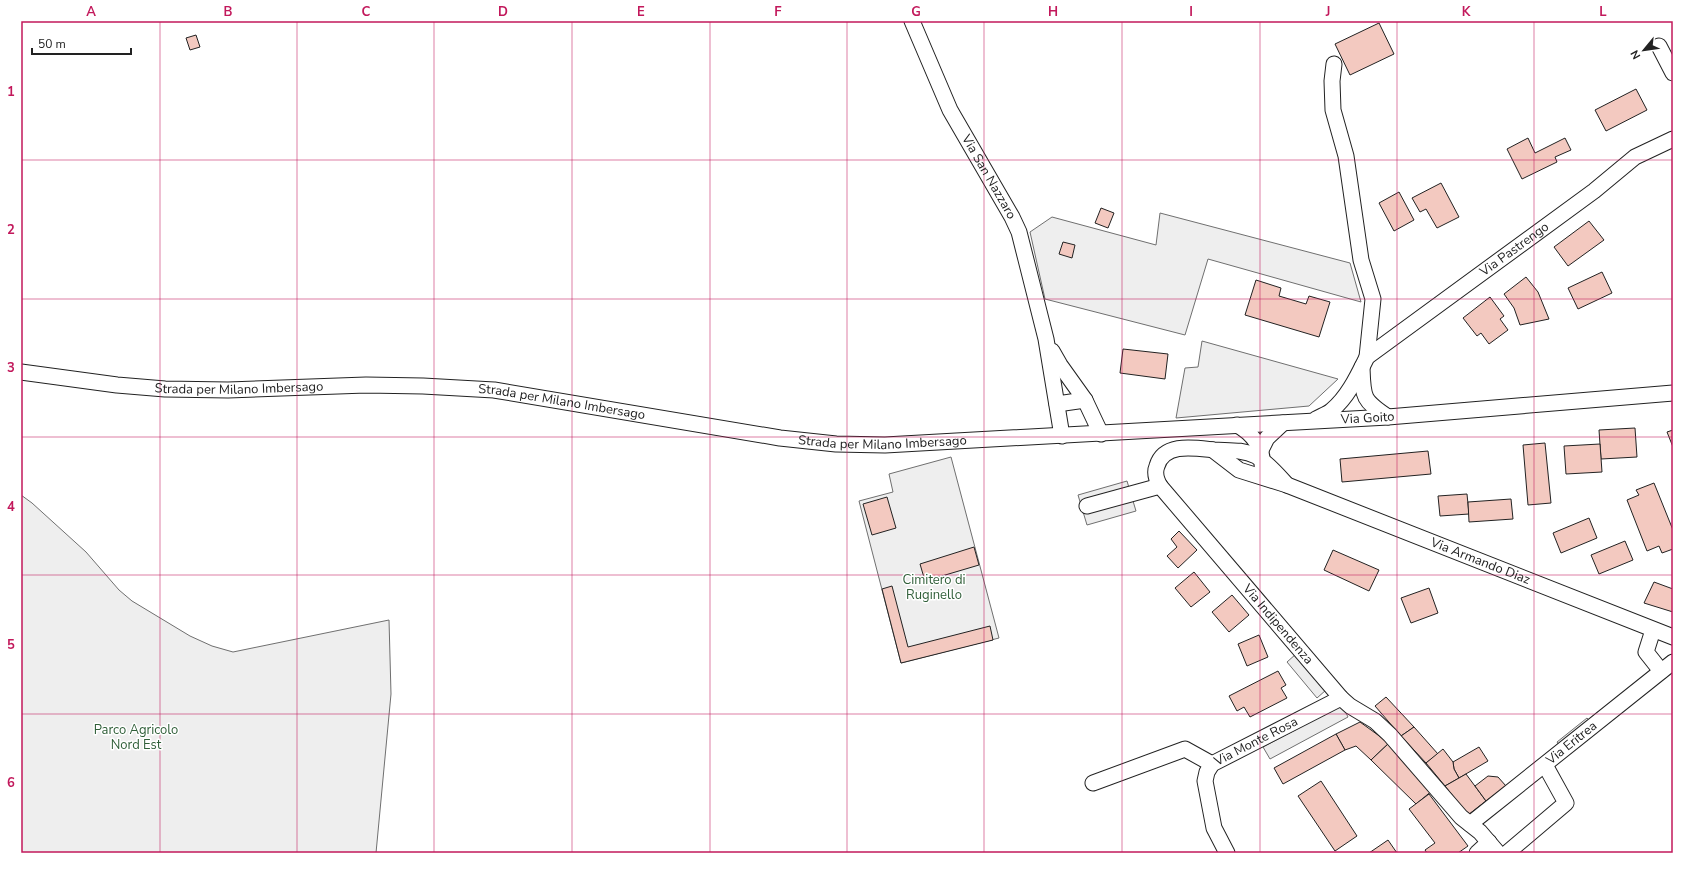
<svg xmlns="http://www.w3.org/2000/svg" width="1694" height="874" font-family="'Nunito Sans',sans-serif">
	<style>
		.green { fill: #eee; stroke: #6f6f6f }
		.parking { fill: #ededed; stroke: #6f6f6f }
		.building { fill: #f3c9c0; stroke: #222 }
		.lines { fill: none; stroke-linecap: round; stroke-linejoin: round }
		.minor-casing { stroke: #222; stroke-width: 17 }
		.minor { stroke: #fff; stroke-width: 15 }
		.grid { fill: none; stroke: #c2185b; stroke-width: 1; stroke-opacity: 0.55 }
		.labels { text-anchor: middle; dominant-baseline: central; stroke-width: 3; stroke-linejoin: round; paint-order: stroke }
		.street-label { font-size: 13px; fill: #222; stroke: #fff }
		.park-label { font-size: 13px; fill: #2f5e38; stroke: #fff }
		.neatline { fill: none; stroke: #c2185b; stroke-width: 1.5 }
		.grid-label { font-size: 13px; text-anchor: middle; font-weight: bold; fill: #c2185b }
	</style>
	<rect width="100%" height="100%" fill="#fff"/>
	<g class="green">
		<path d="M1160,213L1350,263L1361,302L1208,259L1185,335L1045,299L1030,232L1052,217L1156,245Z"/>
		<path d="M1202,341L1338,379L1309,406L1176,418L1185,368L1198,367Z"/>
		<path d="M951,457L999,638L901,663L859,501L893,492L889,474Z"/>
		<path d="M21,495L32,503L86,552L119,590L132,601L190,636L212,646L233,652L389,620L391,694L376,853H21Z"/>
	</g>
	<g class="parking">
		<path d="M1127,481L1136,511L1087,525L1078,495Z"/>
		<path d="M1296,654L1326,690L1317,698L1287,662Z"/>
		<path d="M1342,705L1348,717L1270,759L1263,747Z"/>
		<path d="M1587,718L1589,720L1559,745L1557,742Z"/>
	</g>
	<g class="building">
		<path d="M1379,23L1394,54L1350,75L1335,44Z"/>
		<path d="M196,35L200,47L190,50L186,38Z"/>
		<path d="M1636,89L1647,110L1606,131L1595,110Z"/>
		<path d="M1528,138L1535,153L1565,138L1571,150L1555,157L1557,162L1522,179L1507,149Z"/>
		<path d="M1441,183L1459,217L1437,228L1426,209L1420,212L1412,198Z"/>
		<path d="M1399,192L1414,220L1394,231L1379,203Z"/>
		<path d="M1101,208L1114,213L1108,228L1095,223Z"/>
		<path d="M1589,221L1604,240L1568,266L1554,247Z"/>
		<path d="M1063,242L1075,245L1072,258L1059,254Z"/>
		<path d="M1602,272L1612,293L1578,309L1568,288Z"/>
		<path d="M1526,277L1538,292L1549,319L1520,325L1514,308L1504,294Z"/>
		<path d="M1256,280L1281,288L1279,296L1306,304L1309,296L1330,302L1319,337L1245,315Z"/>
		<path d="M1490,297L1504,316L1500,319L1508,330L1489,344L1481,333L1477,336L1463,318Z"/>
		<path d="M1123,349L1168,354L1165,379L1120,373Z"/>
		<path d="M1635,428L1637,457L1601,459L1599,430Z"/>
		<path d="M1673,430V447L1667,432Z"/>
		<path d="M1545,443L1551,503L1528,505L1523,445Z"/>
		<path d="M1600,444L1602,472L1566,474L1564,446Z"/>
		<path d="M1428,451L1431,474L1342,482L1340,459Z"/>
		<path d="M1654,483L1673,530V549L1662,553L1659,546L1647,551L1627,500L1639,495L1636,490Z"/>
		<path d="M1467,494L1469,514L1440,516L1438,496Z"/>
		<path d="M887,497L896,528L872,535L863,504Z"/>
		<path d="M1511,499L1513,519L1469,522L1468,502Z"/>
		<path d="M1589,518L1597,538L1561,553L1553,533Z"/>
		<path d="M1179,531L1197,550L1178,568L1167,556L1177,547L1171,539Z"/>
		<path d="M1625,541L1633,560L1599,574L1591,555Z"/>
		<path d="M974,547L979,565L925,581L920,564Z"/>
		<path d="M1333,550L1379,570L1369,591L1324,570Z"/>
		<path d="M1194,572L1210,592L1191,607L1175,588Z"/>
		<path d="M1654,582L1673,589V612L1644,603Z"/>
		<path d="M892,586L908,647L990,626L993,640L901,663L882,589Z"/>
		<path d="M1429,588L1438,613L1411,623L1401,598Z"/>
		<path d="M1232,595L1249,615L1229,632L1212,612Z"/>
		<path d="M1259,635L1268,657L1247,666L1238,644Z"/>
		<path d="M1278,671L1286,685L1281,688L1287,698L1250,717L1244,707L1237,711L1229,696Z"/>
		<path d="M1386,697L1414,727L1401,736L1375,706Z"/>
		<path d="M1360,722L1389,743L1371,760L1356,746L1345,750L1336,734Z"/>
		<path d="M1414,727L1438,754L1426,763L1401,736Z"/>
		<path d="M1336,734L1345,750L1283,784L1274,768Z"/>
		<path d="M1389,743L1433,790L1416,804L1371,760Z"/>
		<path d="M1479,747L1488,761L1459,778L1454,769L1453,762Z"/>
		<path d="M1443,749L1453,762L1454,769L1459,778L1445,786L1426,763Z"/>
		<path d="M1466,774L1486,801L1468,815L1445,786Z"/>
		<path d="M1488,776L1498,777L1506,786L1486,801L1475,786Z"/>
		<path d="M1321,781L1357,836L1335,851L1298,796Z"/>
		<path d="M1429,794L1468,846L1458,853H1427L1425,850L1435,843L1409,809Z"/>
		<path d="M1388,840L1397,853H1369Z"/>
	</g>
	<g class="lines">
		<defs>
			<g id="minor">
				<path id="s1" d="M912,21L950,110L1012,217L1019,232L1046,339L1062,436"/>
				<path d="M1659,46L1673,73"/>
				<path d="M1334,64L1332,81L1333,110L1346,156L1361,260L1373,299L1367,357"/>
				<path d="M1052,351L1060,365L1085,400L1101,434"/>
				<path d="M1362,367C1363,397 1362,400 1388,417"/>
				<path id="s2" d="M21,372L117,385L165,389L228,390L366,385L423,386L494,390L780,438L836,444L885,445L1388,417L1673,393"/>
				<path d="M1057,404L1085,400"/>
				<path id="s3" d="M1316,419C1321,416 1328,414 1332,410C1348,397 1358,375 1367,357L1594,191L1635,157L1673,139"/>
				<path d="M1237,425C1252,433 1264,448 1262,465"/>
				<path id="s4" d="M1213,450L1239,470L1287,485L1673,637"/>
				<path d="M1261,450L1267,438L1283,423"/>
				<path id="s5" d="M1287,485C1278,475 1268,463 1256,456C1242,449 1228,451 1214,450C1195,448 1164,442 1157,466C1154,473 1156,479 1160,486L1341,698L1350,706L1375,721L1390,735L1461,817L1480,832L1498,853"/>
				<path d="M1087,506L1160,486"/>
				<path d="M1653,630L1646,652L1661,671"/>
				<path d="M1093,783L1185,749L1212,764"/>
				<path id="s6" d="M1470,824L1673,662"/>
				<path id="s7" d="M1227,853L1214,828L1205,781L1207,772L1212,764L1341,698"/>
				<path d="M1477,853L1489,842"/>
				<path d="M1507,853L1566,803L1545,765"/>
			</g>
		</defs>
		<use href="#minor" class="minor-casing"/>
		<use href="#minor" class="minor"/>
	</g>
	<path class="grid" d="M160,21V853M297,21V853M434,21V853M572,21V853M710,21V853M847,21V853M984,21V853M1122,21V853M1260,21V853M1397,21V853M1534,21V853M21,160H1673M21,299H1673M21,437H1673M21,575H1673M21,714H1673"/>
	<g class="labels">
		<g class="street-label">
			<text stroke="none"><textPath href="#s1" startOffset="174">Via San Nazzaro</textPath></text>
			<text stroke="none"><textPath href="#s3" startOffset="265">Via Pastrengo</textPath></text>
			<text stroke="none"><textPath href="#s2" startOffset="219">Strada per Milano Imbersago</textPath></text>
			<text stroke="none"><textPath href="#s2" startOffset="543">Strada per Milano Imbersago</textPath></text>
			<text stroke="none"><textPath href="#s2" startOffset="1353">Via Goito</textPath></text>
			<text stroke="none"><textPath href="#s2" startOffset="867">Strada per Milano Imbersago</textPath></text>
			<text stroke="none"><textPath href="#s4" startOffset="291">Via Armando Diaz</textPath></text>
			<text stroke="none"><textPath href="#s5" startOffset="353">Via Indipendenza</textPath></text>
			<text stroke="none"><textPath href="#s7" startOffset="144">Via Monte Rosa</textPath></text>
			<text stroke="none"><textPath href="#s6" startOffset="130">Via Eritrea</textPath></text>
		</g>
		<g class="park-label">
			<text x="934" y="580">Cimitero di<tspan x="934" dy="15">Ruginello</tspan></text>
			<text x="136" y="730">Parco Agricolo<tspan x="136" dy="15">Nord Est</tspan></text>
		</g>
	</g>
	<rect width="1694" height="874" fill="none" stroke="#ffffff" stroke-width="44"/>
	<g transform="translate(1644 50) rotate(241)" stroke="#ffffff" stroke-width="3" paint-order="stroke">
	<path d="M0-3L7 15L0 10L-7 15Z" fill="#222222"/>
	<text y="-6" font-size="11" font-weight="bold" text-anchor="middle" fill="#222222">N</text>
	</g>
	<path d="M32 48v6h99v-6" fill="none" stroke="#222222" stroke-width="2"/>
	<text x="38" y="48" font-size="12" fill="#222222" stroke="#ffffff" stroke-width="3" paint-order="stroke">50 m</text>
	<rect x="22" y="22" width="1650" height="830" class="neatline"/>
	<g class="grid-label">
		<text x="91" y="16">A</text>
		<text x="228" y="16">B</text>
		<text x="366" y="16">C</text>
		<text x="503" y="16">D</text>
		<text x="641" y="16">E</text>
		<text x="778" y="16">F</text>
		<text x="916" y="16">G</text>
		<text x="1053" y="16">H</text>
		<text x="1191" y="16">I</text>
		<text x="1328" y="16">J</text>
		<text x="1466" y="16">K</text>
		<text x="1603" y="16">L</text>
		<text x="11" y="96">1</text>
		<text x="11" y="234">2</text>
		<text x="11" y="372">3</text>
		<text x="11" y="511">4</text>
		<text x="11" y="649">5</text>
		<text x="11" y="787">6</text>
	</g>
</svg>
